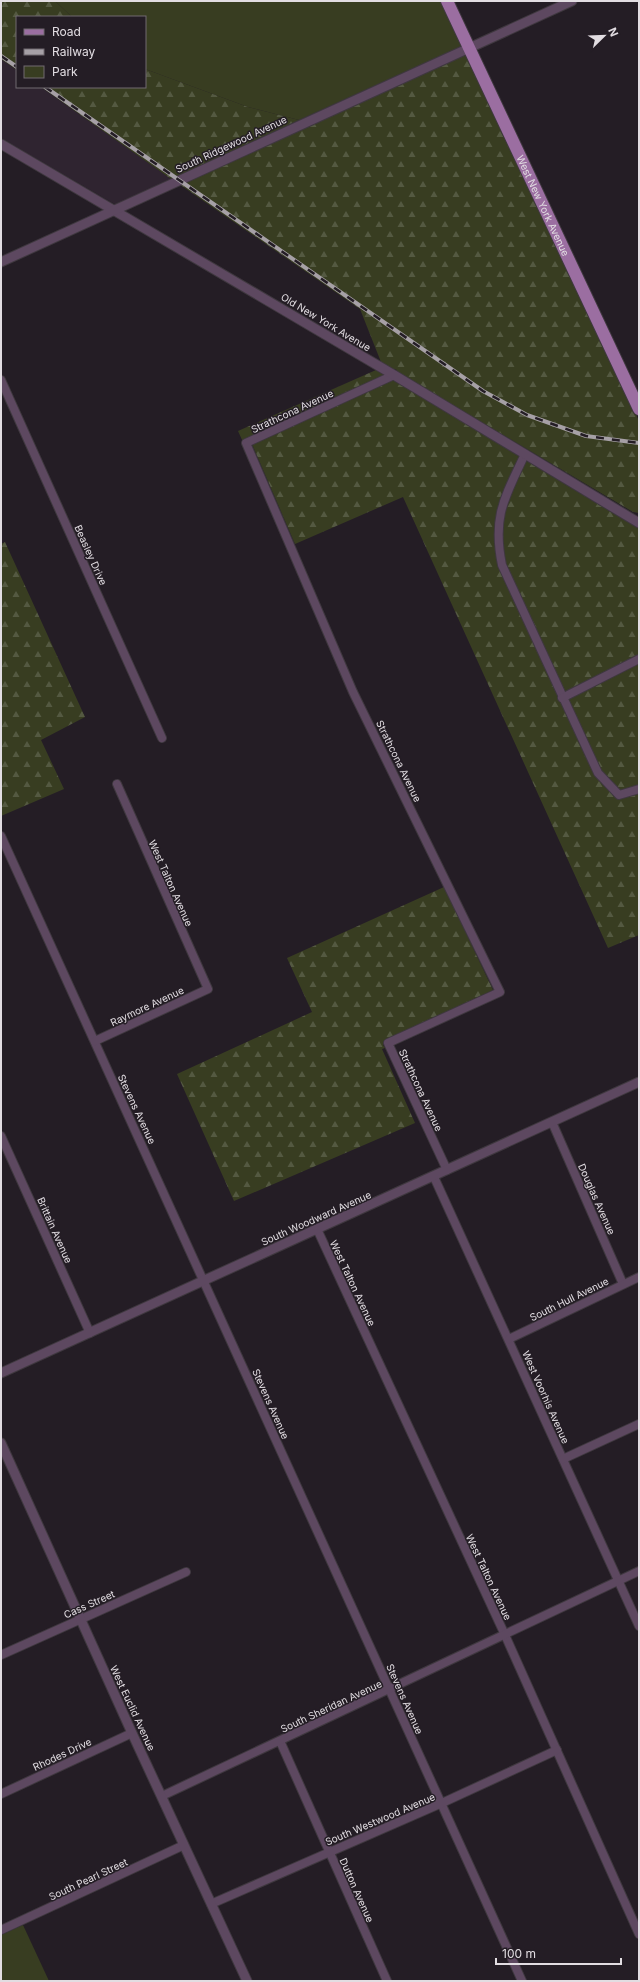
<svg xmlns="http://www.w3.org/2000/svg" width="640" height="1982" font-family="Inter,sans-serif">
	<style>
		.built { fill: #2f2430 }
		.green { fill: #383d21 }
		.forest { fill: url(#forest-firs) }
		.lines { fill: none; stroke-linecap: round; stroke-linejoin: round }
		.minor-casing { stroke: #3f383f; stroke-width: 10 }
		.tertiary-casing { stroke: #3f383f; stroke-width: 11 }
		.primary-casing { stroke: #3f383f; stroke-width: 14 }
		.minor { stroke: #5d4860; stroke-width: 8 }
		.tertiary { stroke: #5d4860; stroke-width: 9 }
		.primary { stroke: #9b6ea1; stroke-width: 12 }
		.rail-casing { stroke: #a6a0a6; stroke-width: 4 }
		.rail { stroke: #241d25; stroke-width: 2.5; stroke-dasharray: 8; stroke-linecap: butt }
		.labels { text-anchor: middle; dominant-baseline: central; stroke-width: 3; stroke-linejoin: round; paint-order: stroke }
		.street-label { font-size: 10px; fill: #e2dde2; stroke: #241d25 }
	</style>
	<defs>
		<pattern id="forest-firs" width="22" height="20" patternUnits="userSpaceOnUse"><rect width="22" height="20" fill="#383d21"/><path d="M5 1l3.5 6h-7zM16 11l3.5 6h-7z" fill="#545941"/></pattern>
	</defs>
	<rect width="100%" height="100%" fill="#241d25"/>
	<path class="built" d="M1,59L17,70V87H41L171,179L116,205L1,138Z"/>
	<g class="green">
		<path d="M55,1H442L464,45L299,120L248,107L145,69V17H72Z"/>
		<path d="M23,1925L49,1981H1V1935Z"/>
	</g>
	<g class="forest">
		<path d="M1,1H55L72,17H17V70L1,59Z"/>
		<path d="M468,53L639,421V513L633,512L397,372L396,369L394,370L381,362L360,309L179,184Z"/>
		<path d="M145,69L248,107L299,120L171,179L41,87H145Z"/>
		<path d="M376,370L384,375L245,439L243,442L238,431Z"/>
		<path d="M393,380L639,529V935L608,948L403,497L295,544L252,444Z"/>
		<path d="M5,542L85,717L41,740L64,789L1,816V544Z"/>
		<path d="M444,887L493,990L386,1040L383,1045L385,1048L382,1049L415,1123L234,1201L177,1074L312,1012L287,958Z"/>
	</g>
	<g class="lines">
		<defs>
			<g id="minor">
				<path d="M394,375L246,443L353,692L500,992L388,1043L447,1170"/>
				<path d="M1,380L162,738"/>
				<path d="M525,454C505,497 492,516 502,565L598,773L619,795L639,789"/>
				<path d="M562,698L639,659"/>
				<path d="M1,836L522,1981"/>
				<path d="M95,1041L208,989L117,784"/>
				<path d="M552,1122L623,1284"/>
				<path d="M1,1136L90,1333"/>
				<path d="M434,1177L639,1626"/>
				<path d="M317,1229L505,1635L639,1934"/>
				<path d="M509,1339L639,1277"/>
				<path d="M563,1459L639,1424"/>
				<path d="M1,1655L186,1572"/>
				<path d="M280,1741L387,1981"/>
				<path d="M1,1794L132,1733"/>
				<path d="M162,1796L639,1571"/>
				<path d="M211,1904L442,1803L557,1750"/>
				<path d="M1,1930L184,1845"/>
			</g>
			<g id="tertiary">
				<path d="M1,144L394,375L639,523"/>
				<path d="M1,262L572,1"/>
				<path d="M1,1373L639,1082"/>
				<path d="M1,1443L132,1733L247,1981"/>
			</g>
			<g id="primary">
				<path id="s1" d="M447,1L639,409"/>
			</g>
		</defs>
		<use href="#minor" class="minor-casing"/>
		<use href="#tertiary" class="tertiary-casing"/>
		<use href="#primary" class="primary-casing"/>
		<use href="#minor" class="minor"/>
		<use href="#tertiary" class="tertiary"/>
		<use href="#primary" class="primary"/>
		<defs>
			<g id="rail">
				<path d="M1,56L17,67"/>
				<path d="M45,87L483,391L527,415L586,436L639,443"/>
			</g>
		</defs>
		<use href="#rail" class="rail-casing"/>
		<use href="#rail" class="rail"/>
	</g>
	<g class="labels">
		<g class="street-label">
			<text transform="translate(231 144) rotate(-25)">South Ridgewood Avenue</text>
			<text stroke="none"><textPath href="#s1" startOffset="226">West New York Avenue</textPath></text>
			<text transform="translate(326 322) rotate(31)">Old New York Avenue</text>
			<text transform="translate(292 411) rotate(-25)">Strathcona Avenue</text>
			<text transform="translate(91 555) rotate(66)">Beasley Drive</text>
			<text transform="translate(399 761) rotate(64)">Strathcona Avenue</text>
			<text transform="translate(171 883) rotate(66)">West Talton Avenue</text>
			<text transform="translate(147 1006) rotate(-25)">Raymore Avenue</text>
			<text transform="translate(421 1090) rotate(65)">Strathcona Avenue</text>
			<text transform="translate(137 1109) rotate(65)">Stevens Avenue</text>
			<text transform="translate(597 1199) rotate(66)">Douglas Avenue</text>
			<text transform="translate(316 1218) rotate(-24)">South Woodward Avenue</text>
			<text transform="translate(55 1230) rotate(66)">Brittain Avenue</text>
			<text transform="translate(353 1283) rotate(65)">West Talton Avenue</text>
			<text transform="translate(569 1299) rotate(-26)">South Hull Avenue</text>
			<text transform="translate(546 1397) rotate(66)">West Voorhis Avenue</text>
			<text transform="translate(271 1404) rotate(66)">Stevens Avenue</text>
			<text transform="translate(489 1577) rotate(65)">West Talton Avenue</text>
			<text transform="translate(89 1604) rotate(-24)">Cass Street</text>
			<text transform="translate(405 1699) rotate(66)">Stevens Avenue</text>
			<text transform="translate(331 1706) rotate(-25)">South Sheridan Avenue</text>
			<text transform="translate(133 1708) rotate(65)">West Euclid Avenue</text>
			<text transform="translate(62 1754) rotate(-25)">Rhodes Drive</text>
			<text transform="translate(380 1819) rotate(-23)">South Westwood Avenue</text>
			<text transform="translate(88 1879) rotate(-25)">South Pearl Street</text>
			<text transform="translate(357 1890) rotate(66)">Dutton Avenue</text>
		</g>
	</g>
	<rect width="640" height="1982" fill="none" stroke="#e2dde2" stroke-width="4"/>
	<rect x="16" y="16" width="130" height="72" fill="#241d25" stroke="#706a71"/>
	<rect x="24" y="29" width="20" height="6" fill="#9b6ea1" stroke="#706a71"/>
	<text x="52" y="36" font-size="12" fill="#e2dde2">Road</text>
	<rect x="24" y="49" width="20" height="6" fill="#a6a0a6" stroke="#706a71"/>
	<text x="52" y="56" font-size="12" fill="#e2dde2">Railway</text>
	<rect x="24" y="66" width="20" height="12" fill="#383d21" stroke="#706a71"/>
	<text x="52" y="76" font-size="12" fill="#e2dde2">Park</text>
	<g transform="translate(604 36) rotate(67)" stroke="#241d25" stroke-width="3" paint-order="stroke">
	<path d="M0-3L7 15L0 10L-7 15Z" fill="#e2dde2"/>
	<text y="-6" font-size="11" font-weight="bold" text-anchor="middle" fill="#e2dde2">N</text>
	</g>
	<path d="M496 1958v6h125v-6" fill="none" stroke="#e2dde2" stroke-width="2"/>
	<text x="502" y="1958" font-size="12" fill="#e2dde2" stroke="#241d25" stroke-width="3" paint-order="stroke">100 m</text>
</svg>
